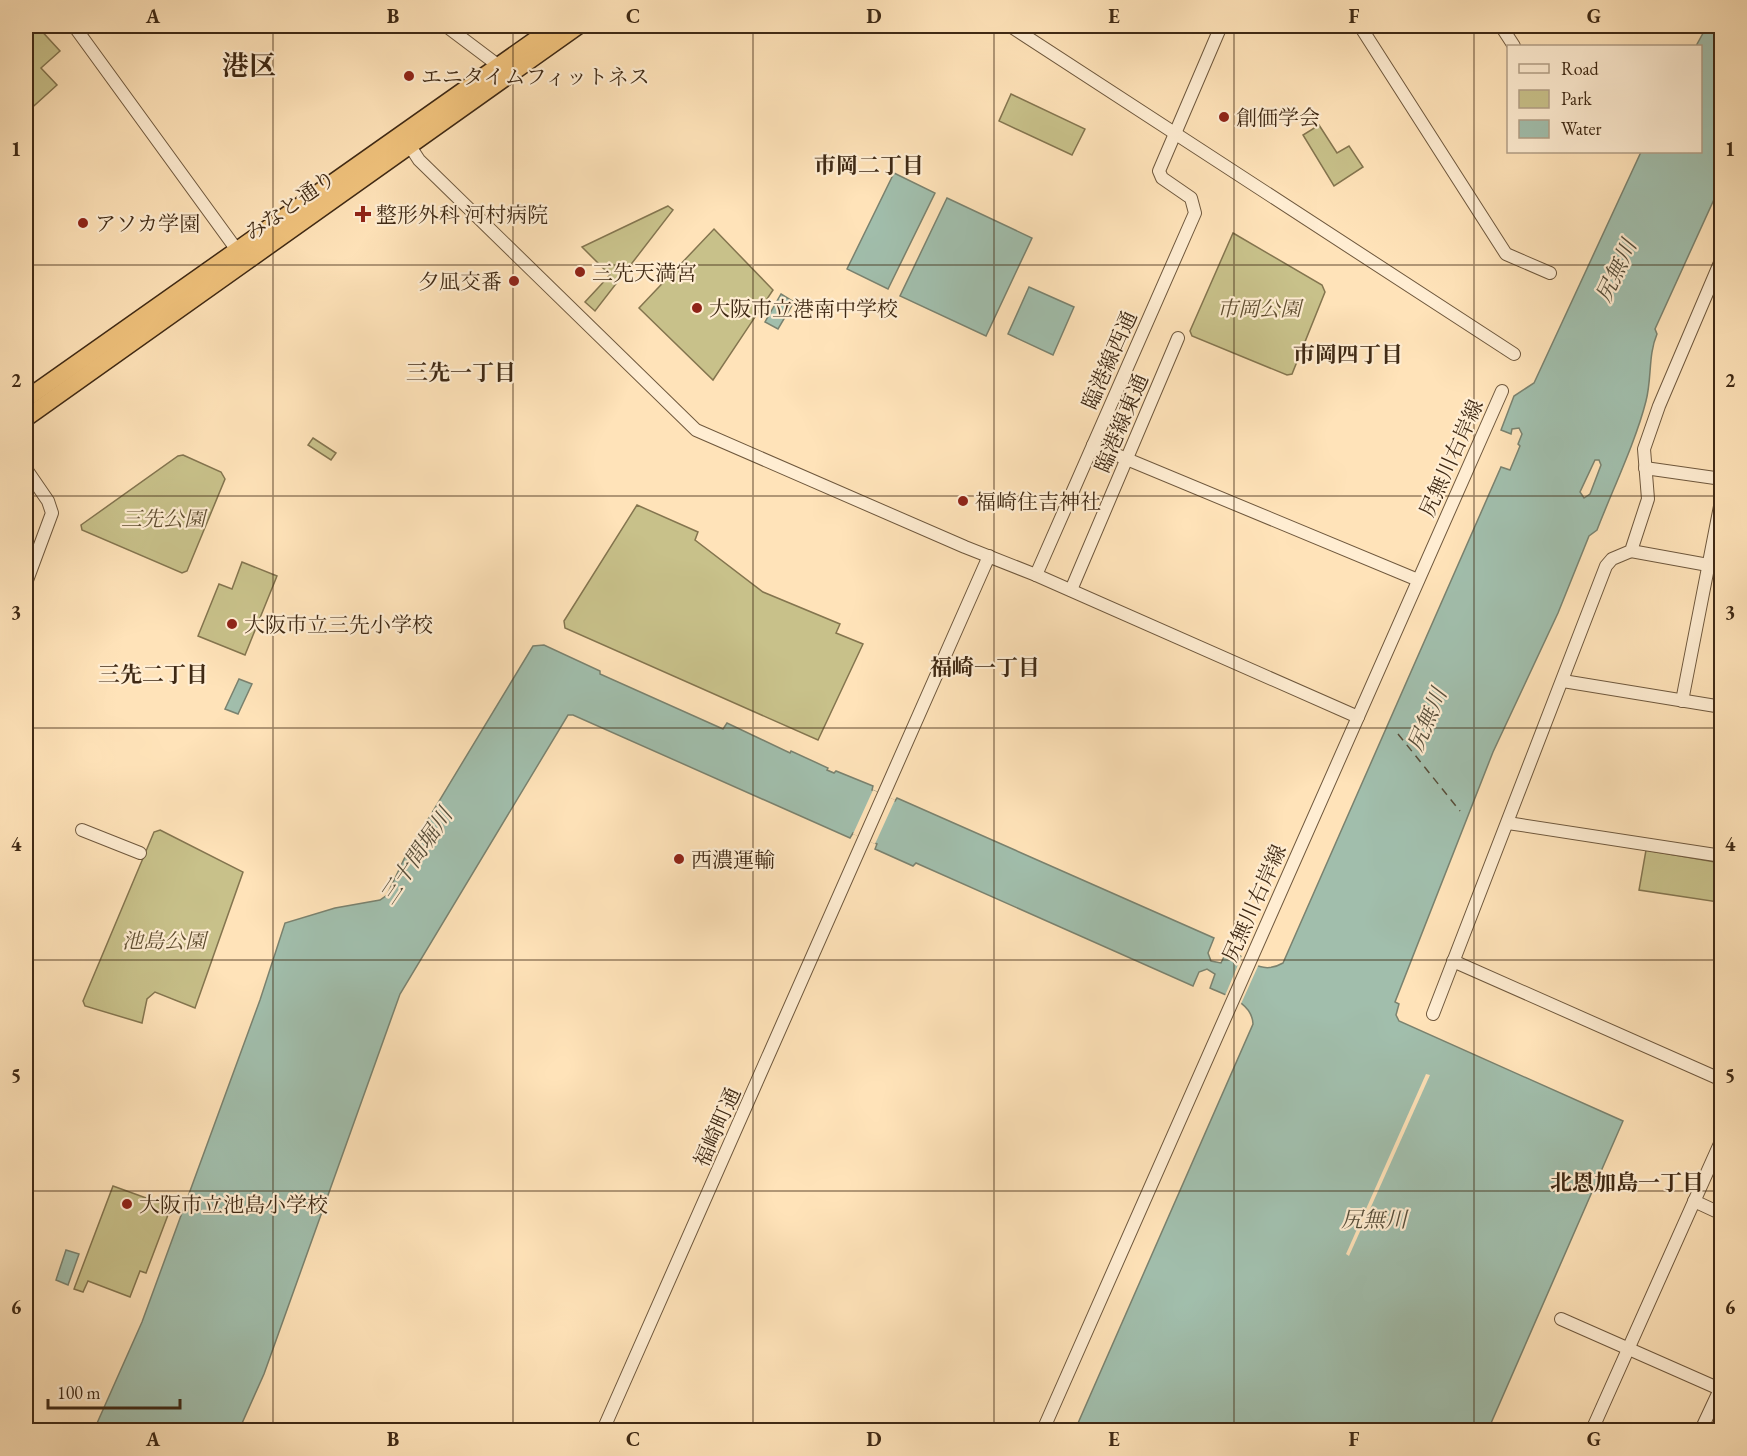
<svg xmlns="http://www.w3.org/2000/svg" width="1747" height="1456" font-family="'EB Garamond','Noto Serif JP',serif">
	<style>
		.green { fill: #c8c18a; stroke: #84754f; stroke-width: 1.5 }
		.water { fill: #a1beac; stroke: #7a826f; stroke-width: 1.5; fill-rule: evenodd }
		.pier { fill: #ffe3b9 }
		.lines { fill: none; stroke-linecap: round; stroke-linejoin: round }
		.ferry { stroke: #584e3a; stroke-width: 1.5; stroke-dasharray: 8 6; stroke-linecap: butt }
		.tertiary-casing { stroke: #6f583d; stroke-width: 14 }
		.trunk-casing { stroke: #3f2914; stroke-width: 19 }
		.tertiary { stroke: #ffedd2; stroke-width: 12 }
		.trunk { stroke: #f0c27c; stroke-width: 16 }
		.grid { fill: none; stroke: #3f2914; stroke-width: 1.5; stroke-opacity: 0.55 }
		.poi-dot { fill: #8f2418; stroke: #ffedd2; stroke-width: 2 }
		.labels { text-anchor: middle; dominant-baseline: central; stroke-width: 4.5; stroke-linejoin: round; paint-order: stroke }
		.poi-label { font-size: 21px; fill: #3f2914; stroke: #ffedd2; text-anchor: start }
		.street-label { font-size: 21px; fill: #3f2914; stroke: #ffedd2 }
		.park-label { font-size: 21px; font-style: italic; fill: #614f32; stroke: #ffedd2 }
		.neighbourhood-label { font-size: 22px; font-weight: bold; fill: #3f2914; stroke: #ffedd2 }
		.water-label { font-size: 22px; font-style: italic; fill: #584e3a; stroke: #ffedd2 }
		.district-label { font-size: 27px; font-weight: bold; fill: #3f2914; stroke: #ffedd2 }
		.neatline { fill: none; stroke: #3f2914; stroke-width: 2 }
		.grid-label { font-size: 20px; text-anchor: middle; font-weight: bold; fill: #3f2914 }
	</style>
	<rect width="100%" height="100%" fill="#ffe3b9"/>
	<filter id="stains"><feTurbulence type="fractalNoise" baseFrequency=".00333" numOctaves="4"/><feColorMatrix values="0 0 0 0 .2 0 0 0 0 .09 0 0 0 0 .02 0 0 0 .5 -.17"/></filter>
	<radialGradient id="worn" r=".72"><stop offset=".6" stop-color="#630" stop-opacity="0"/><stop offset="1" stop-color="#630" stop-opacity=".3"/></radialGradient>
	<g class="green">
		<path d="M31,26H37L60,51L41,68L57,85L26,113V30Z"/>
		<path d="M1011,94L1085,129L1072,155L999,121Z"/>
		<path d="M1319,125L1337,153L1349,146L1363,167L1334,186L1303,135Z"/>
		<path d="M668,206L673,210L595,311L585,302L610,275L582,247Z"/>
		<path d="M714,229L773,290L713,380L639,308Z"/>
		<path d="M1233,233L1322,285L1325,292L1292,374L1287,375L1192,336L1190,331Z"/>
		<path d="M313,438L336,453L331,460L308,445Z"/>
		<path d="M183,455L221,472L225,479L187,571L182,573L82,530L81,525L178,456Z"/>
		<path d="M637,505L698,532L695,540L763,592L840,624L836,633L863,644L818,740L565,628L564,621Z"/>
		<path d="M242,562L277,576L245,655L198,636L219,584L232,589Z"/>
		<path d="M160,830L243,872L195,1008L155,992L147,999L142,1023L85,1006L83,1001L154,832Z"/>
		<path d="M1646,850L1721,863L1718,902L1639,890Z"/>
		<path d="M113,1186L171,1207L146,1273L140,1271L130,1297L88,1281L83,1292L74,1289Z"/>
	</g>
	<g class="water">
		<path d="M1707,26H1721V184L1655,329L1657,334C1648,355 1652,378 1646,401C1636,441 1612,491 1597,530L1589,536L1558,613L1493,752L1395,1002L1399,1004L1396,1015L1399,1021L1623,1121L1488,1430H1075L1253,1024C1252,1002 1227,996 1210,988L1215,974L1207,969L1199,972L1193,986L916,863L913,866L875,849L877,844L853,833L850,838L573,715H568L400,994L264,1374L239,1430H94L142,1322L260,1000L285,923L335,908L380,900L387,895L404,859L533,646L544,645L600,671V674L723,729L727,723L790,753L791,751L828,768L827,770L834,773L836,771L873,786L872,790L895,801L897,798L1214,938L1208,953L1211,961L1221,963L1228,948C1247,959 1261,976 1283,963L1501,467L1510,470L1520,446L1518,444L1522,434L1519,428L1512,429L1511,434L1501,430L1514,396L1534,383L1641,152H1700V46H1696ZM1595,460H1599L1601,465L1590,494L1584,498L1580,492Z"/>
		<path d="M894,173L935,193L888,289L847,269Z"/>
		<path d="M947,198L1032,238L986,336L900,296Z"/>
		<path d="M1029,287L1074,307L1053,355L1008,334Z"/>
		<path d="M781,294L794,302L778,329L765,322Z"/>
		<path d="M239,679L252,684L238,714L225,709Z"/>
		<path d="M66,1250L79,1254L68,1285L56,1280Z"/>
	</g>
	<g class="pier">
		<path d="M873,790L895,800L875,844L853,834Z"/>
		<path d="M1243,953L1259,964L1240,1006L1224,998Z"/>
		<path d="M1426,1074L1430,1075L1349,1256L1346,1254Z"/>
	</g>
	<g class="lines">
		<path class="ferry" d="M1398,734L1460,811"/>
		<defs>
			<g id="tertiary">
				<path d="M74,26L242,257"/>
				<path d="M446,26L503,69"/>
				<path d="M1010,26L1514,354"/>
				<path d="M1360,26L1506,254L1550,273"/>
				<path d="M1501,26L1514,46"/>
				<path d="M406,140L419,160L696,430L965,547L1036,575L1358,717"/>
				<path d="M1093,445L1418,580"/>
				<path d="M1645,468L1722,479"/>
				<path d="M26,469L48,501L52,513L26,583"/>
				<path d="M1631,551L1708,565"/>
				<path d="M1036,575L1195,213L1191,198L1162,178L1159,171L1221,26"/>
				<path d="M1071,590L1178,338"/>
				<path d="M1563,681L1722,707"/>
				<path d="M1682,701L1722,496"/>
				<path d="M1508,823L1722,856"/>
				<path d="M82,830L140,853"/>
				<path d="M1453,961L1722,1080"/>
				<path d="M1433,1014L1606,566L1612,559L1631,551L1648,499L1644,449L1659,406L1722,258"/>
				<path d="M1694,1201L1722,1214"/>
				<path d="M1561,1319L1722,1390"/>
				<path d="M603,1430L989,556"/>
				<path d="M1043,1430L1502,391"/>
				<path d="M1592,1430L1722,1139"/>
				<path d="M1701,1430L1722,1385"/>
			</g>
			<g id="trunk">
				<path d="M26,399L555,26"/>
				<path d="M26,418L578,26"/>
			</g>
		</defs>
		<use href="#tertiary" class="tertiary-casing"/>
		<use href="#trunk" class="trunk-casing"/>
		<use href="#tertiary" class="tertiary"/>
		<use href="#trunk" class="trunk"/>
	</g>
	<path class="grid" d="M273,26V1430M513,26V1430M753,26V1430M994,26V1430M1234,26V1430M1474,26V1430M26,265H1722M26,496H1722M26,728H1722M26,960H1722M26,1191H1722"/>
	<g class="poi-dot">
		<circle cx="409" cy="76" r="6"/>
		<circle cx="1224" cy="117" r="6"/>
		<path d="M360 205h6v6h6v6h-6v6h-6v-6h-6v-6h6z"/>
		<circle cx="83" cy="223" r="6"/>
		<circle cx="580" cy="272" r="6"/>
		<circle cx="514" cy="281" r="6"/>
		<circle cx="697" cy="308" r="6"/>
		<circle cx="963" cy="501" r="6"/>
		<circle cx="232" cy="624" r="6"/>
		<circle cx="679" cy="859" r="6"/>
		<circle cx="127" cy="1204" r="6"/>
	</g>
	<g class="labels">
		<g class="poi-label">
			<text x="421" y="76">エニタイムフィットネス</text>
			<text x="1236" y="117">創価学会</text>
			<text x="376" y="214">整形外科 河村病院</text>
			<text x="95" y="223">アソカ学園</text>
			<text x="592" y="272">三先天満宮</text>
			<text x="502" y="281" text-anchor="end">夕凪交番</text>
			<text x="709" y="308">大阪市立港南中学校</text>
			<text x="975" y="501">福崎住吉神社</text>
			<text x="244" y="624">大阪市立三先小学校</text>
			<text x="691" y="859">西濃運輸</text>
			<text x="139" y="1204">大阪市立池島小学校</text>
		</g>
		<g class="street-label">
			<text transform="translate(290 205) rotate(-35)">みなと通り</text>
			<text transform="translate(1109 360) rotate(-66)">臨港線西通</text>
			<text transform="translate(1121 423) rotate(-67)">臨港線東通</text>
			<text transform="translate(1451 458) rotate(-66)">尻無川右岸線</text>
			<text transform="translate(1254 903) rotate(-66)">尻無川右岸線</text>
			<text transform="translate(717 1127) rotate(-66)">福崎町通</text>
		</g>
		<g class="park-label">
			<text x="1259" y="308">市岡公園</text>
			<text x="163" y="518">三先公園</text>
			<text x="164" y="940">池島公園</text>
		</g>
		<g class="neighbourhood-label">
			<text x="869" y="165">市岡二丁目</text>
			<text x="1348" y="354">市岡四丁目</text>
			<text x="461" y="372">三先一丁目</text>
			<text x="985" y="667">福崎一丁目</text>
			<text x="153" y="674">三先二丁目</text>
			<text x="1627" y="1182">北恩加島一丁目</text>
		</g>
		<g class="water-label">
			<text transform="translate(1616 271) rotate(-65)">尻無川</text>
			<text transform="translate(1427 720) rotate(-67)">尻無川</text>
			<text transform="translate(416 856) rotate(-56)">三十間堀川</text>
			<text x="1374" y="1219">尻無川</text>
		</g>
		<g class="district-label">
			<text x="249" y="65">港区</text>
		</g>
	</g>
	<rect width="1747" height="1456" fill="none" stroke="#ffe3b9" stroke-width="66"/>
	<rect x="1507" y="45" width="195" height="108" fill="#ffedd2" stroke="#b29f86" stroke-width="1.5"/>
	<rect x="1519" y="64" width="30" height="9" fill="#ffedd2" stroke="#b29f86" stroke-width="1.5"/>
	<text x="1561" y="75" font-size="18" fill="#3f2914">Road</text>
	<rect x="1519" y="90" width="30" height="18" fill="#c8c18a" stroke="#b29f86" stroke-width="1.5"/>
	<text x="1561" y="105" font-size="18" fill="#3f2914">Park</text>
	<rect x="1519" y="120" width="30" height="18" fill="#a1beac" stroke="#b29f86" stroke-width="1.5"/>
	<text x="1561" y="135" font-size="18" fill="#3f2914">Water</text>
	<path d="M48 1399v9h132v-9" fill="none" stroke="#3f2914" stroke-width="3"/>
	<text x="57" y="1399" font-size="18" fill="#3f2914" stroke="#ffedd2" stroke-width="4.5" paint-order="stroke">100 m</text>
	<rect x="33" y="33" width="1681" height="1390" class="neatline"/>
	<g class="grid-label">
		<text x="153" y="23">A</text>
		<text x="393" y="23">B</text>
		<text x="633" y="23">C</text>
		<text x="874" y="23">D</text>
		<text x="1114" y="23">E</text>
		<text x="1354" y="23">F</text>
		<text x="1594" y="23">G</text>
		<text x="16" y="156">1</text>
		<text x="1730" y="156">1</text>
		<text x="16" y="387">2</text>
		<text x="1730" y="387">2</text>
		<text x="16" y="619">3</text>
		<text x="1730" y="619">3</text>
		<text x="16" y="851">4</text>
		<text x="1730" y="851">4</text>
		<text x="16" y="1082">5</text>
		<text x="1730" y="1082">5</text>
		<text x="16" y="1314">6</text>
		<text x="1730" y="1314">6</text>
		<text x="153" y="1446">A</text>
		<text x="393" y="1446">B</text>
		<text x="633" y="1446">C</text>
		<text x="874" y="1446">D</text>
		<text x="1114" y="1446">E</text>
		<text x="1354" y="1446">F</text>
		<text x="1594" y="1446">G</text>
	</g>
	<rect width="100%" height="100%" filter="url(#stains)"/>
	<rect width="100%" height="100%" fill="url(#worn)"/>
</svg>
